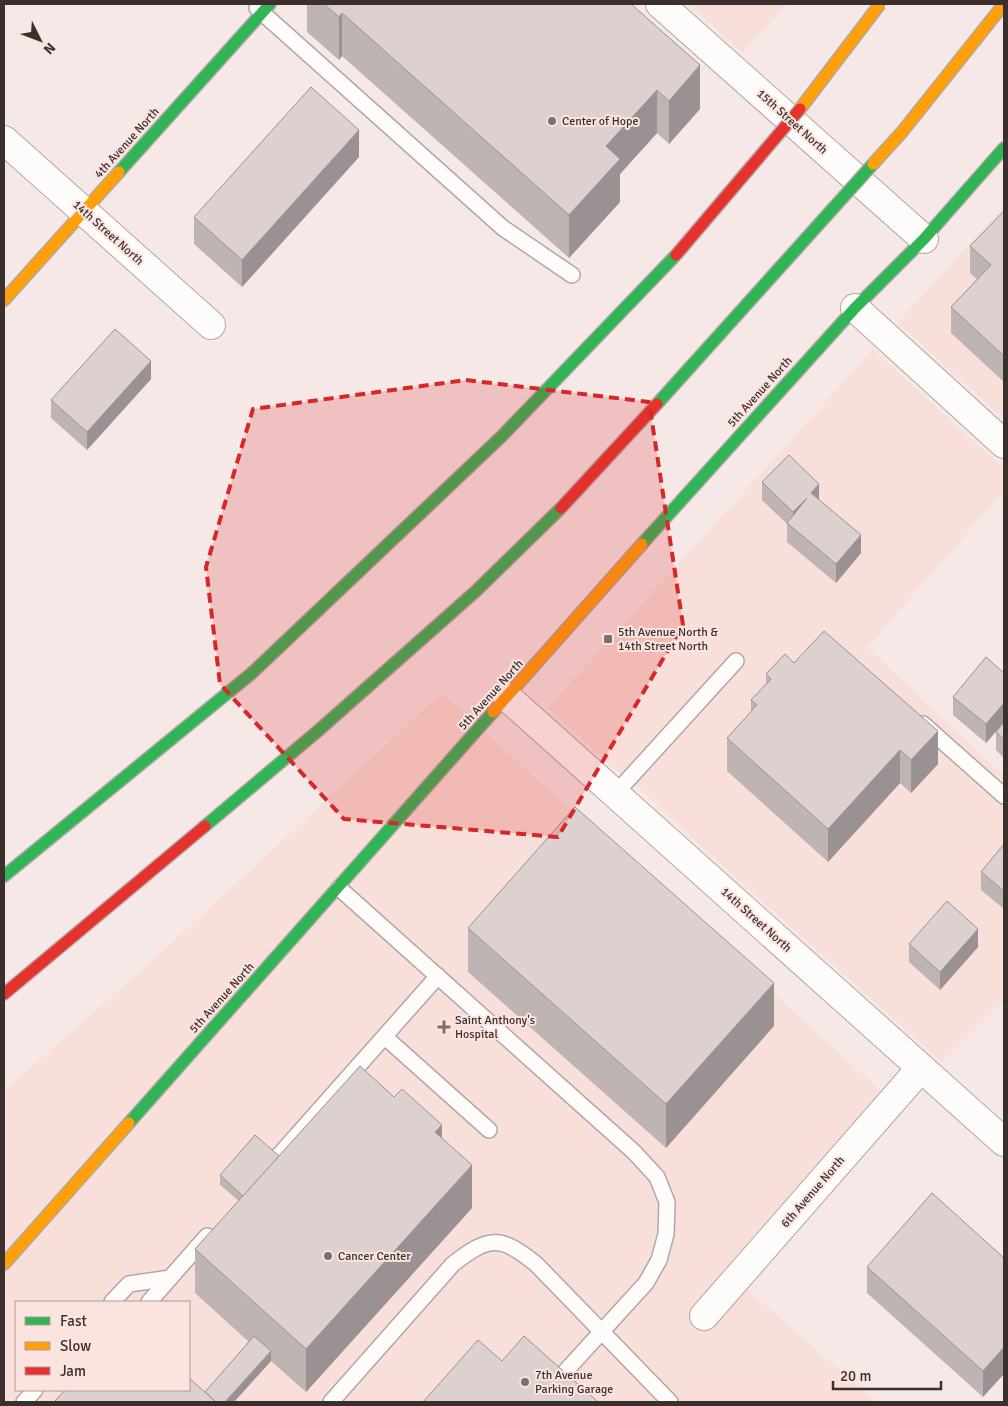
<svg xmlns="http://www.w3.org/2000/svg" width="1008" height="1406" font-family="Signika,sans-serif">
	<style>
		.built { fill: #f8dfd9; fill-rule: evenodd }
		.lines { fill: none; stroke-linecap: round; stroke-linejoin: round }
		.lane-casing { stroke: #b1a7a5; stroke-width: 18 }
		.street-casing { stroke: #b1a7a5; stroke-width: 30 }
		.fast-casing { stroke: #b1a7a5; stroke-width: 14 }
		.slow-casing { stroke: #b1a7a5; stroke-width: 14 }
		.jam-casing { stroke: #b1a7a5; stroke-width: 14 }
		.lane { stroke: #fefcfb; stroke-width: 15 }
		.street { stroke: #fefcfb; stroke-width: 28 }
		.fast { stroke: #30b455; stroke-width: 11 }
		.slow { stroke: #ff9f0a; stroke-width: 11 }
		.jam { stroke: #e5322d; stroke-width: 11 }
		.fast-bridge-casing { stroke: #b1a7a5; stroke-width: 14; stroke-linecap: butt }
		.slow-bridge-casing { stroke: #b1a7a5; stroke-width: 14; stroke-linecap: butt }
		.jam-bridge-casing { stroke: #b1a7a5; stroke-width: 14; stroke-linecap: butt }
		.fast-bridge { stroke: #30b455; stroke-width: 11 }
		.slow-bridge { stroke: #ff9f0a; stroke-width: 11 }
		.jam-bridge { stroke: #e5322d; stroke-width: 11 }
		.wall { fill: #bdb4b3 }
		.shaded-wall { fill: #9a9292 }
		.building { fill: #dcd1d0; stroke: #9a9292 }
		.marked { fill: #d62828; fill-opacity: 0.2; stroke: #d62828; stroke-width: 4; stroke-dasharray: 10 6; stroke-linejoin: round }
		.poi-dot { fill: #7c706e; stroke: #fbe4e0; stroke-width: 2 }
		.labels { text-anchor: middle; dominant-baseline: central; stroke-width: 4; stroke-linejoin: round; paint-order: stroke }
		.poi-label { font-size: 12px; fill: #3b302e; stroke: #fbe4e0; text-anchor: start }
		.street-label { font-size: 12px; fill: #3b302e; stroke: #fbe4e0 }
	</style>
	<rect width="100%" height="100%" fill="#f5e8e6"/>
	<g class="built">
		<path d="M688,4H787L743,53Z"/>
		<path d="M1004,206V419L898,323Z"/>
		<path d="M873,350L1004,469V491L867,647L1004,776V1000L942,1062L682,829L630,778L627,780L548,708Z"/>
		<path d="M442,693L881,1091L724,1269L876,1402H4V1091L151,962ZM16,1302H189V1390H16Z"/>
	</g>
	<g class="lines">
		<defs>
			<g id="lane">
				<path d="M257,8L503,228L572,275"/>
				<path d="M923,724L1004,796"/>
				<path d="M615,794L736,661"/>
				<path d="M339,888L634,1152L657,1177L667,1202L666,1234L659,1260L646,1283L552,1386"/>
				<path d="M385,1037L489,1130"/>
				<path d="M266,1170L438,976"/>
				<path d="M112,1302L129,1284L170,1278"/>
				<path d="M149,1302L207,1236"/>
				<path d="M24,1402L35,1390"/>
				<path d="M331,1402L453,1264C489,1236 500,1235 536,1264L670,1402"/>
			</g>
			<g id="street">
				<path d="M660,4L924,239"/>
				<path d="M4,140L211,325"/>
				<path d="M855,308L1004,444"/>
				<path d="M507,697L1004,1142"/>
				<path d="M704,1316L921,1068"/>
			</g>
			<g id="fast">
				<path d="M119,172L270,4"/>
				<path d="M642,544L855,308L924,239L1004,148"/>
				<path d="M205,826L319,730"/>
				<path d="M4,876L252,673"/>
				<path d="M129,1123L493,712"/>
			</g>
			<g id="slow">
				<path d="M4,300L119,172"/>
				<path d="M493,712L642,544"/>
				<path d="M4,1264L129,1123"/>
			</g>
			<path id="jam" d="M4,994L205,826"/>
		</defs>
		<use href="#lane" class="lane-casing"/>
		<use href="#street" class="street-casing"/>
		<use href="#fast" class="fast-casing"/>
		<use href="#slow" class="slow-casing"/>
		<use href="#jam" class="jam-casing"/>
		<use href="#lane" class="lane"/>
		<use href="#street" class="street"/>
		<use href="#fast" class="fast"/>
		<use href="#slow" class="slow"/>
		<use href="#jam" class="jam"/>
		<defs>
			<g id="fast-bridge">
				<path d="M657,404L873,164"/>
				<path d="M252,673L502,436L676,255"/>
				<path d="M319,730L476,591L561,508"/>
			</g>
			<g id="slow-bridge">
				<path d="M800,109L880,4"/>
				<path d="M873,164L902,132L1004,4"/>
			</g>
			<g id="jam-bridge">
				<path d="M676,255L800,109"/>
				<path d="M561,508L657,404"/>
			</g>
		</defs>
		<use href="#fast-bridge" class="fast-bridge-casing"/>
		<use href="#slow-bridge" class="slow-bridge-casing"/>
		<use href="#jam-bridge" class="jam-bridge-casing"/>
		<use href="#fast-bridge" class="fast-bridge"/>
		<use href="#slow-bridge" class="slow-bridge"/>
		<use href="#jam-bridge" class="jam-bridge"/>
	</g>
	<g class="wall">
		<path d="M307,4H631L700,109L669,144L657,133L620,174V202L569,258L342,56L339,60L307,32Z"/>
		<path d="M359,157L242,287L194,244V217Z"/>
		<path d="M1004,211V382L951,333V307L977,279L970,273V246Z"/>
		<path d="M151,379L87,450L51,418V400Z"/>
		<path d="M762,482L819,500L861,553L836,583L787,542V524L762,500Z"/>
		<path d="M794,663L938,764L911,793L900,783L828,862L727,771V738L751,712V700L766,684V674Z"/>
		<path d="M1004,673V722L986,743L953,715V697Z"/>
		<path d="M1004,722V758L996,750V732Z"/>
		<path d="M1004,844V909L981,890V872Z"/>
		<path d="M468,928L774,1026L666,1148L468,972Z"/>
		<path d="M909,944L978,947L940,990L909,962Z"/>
		<path d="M394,1097L442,1138L472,1208L306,1392L271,1361L234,1402H54L205,1392L249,1342L195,1293V1249L239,1201L220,1185V1175L279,1156Z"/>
		<path d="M1004,1258L983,1397L867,1293V1267Z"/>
	</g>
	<g class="shaded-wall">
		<path d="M342,13V56L339,60V17Z"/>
		<path d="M700,65V109L669,144V101Z"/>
		<path d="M657,90V133L620,174V202L569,258V215L606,146Z"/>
		<path d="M359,130V157L242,287V260Z"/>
		<path d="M151,361V379L87,450V432Z"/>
		<path d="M819,484V503L811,493Z"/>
		<path d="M807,498L793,528V512Z"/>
		<path d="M861,535V553L836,583V564Z"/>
		<path d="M1004,703V722L986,743V724Z"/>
		<path d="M938,731V764L911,793V760Z"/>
		<path d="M900,750V783L828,862V829Z"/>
		<path d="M978,929V947L940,990V972Z"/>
		<path d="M774,983V1026L666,1148V1104Z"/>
		<path d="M442,1125V1168L435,1132Z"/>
		<path d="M472,1165V1208L306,1392V1349Z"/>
		<path d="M1004,1347V1374L983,1397V1371Z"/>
		<path d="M271,1351V1361L234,1402H225Z"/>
	</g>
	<g class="building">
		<path d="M324,4H631L700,65L669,101L657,90L606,146L620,159L569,215L342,13L339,17Z"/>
		<path d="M311,87L359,130L242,260L194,217Z"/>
		<path d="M1004,211V356L951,307L991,265L970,246Z"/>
		<path d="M115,329L151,361L87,432L51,400Z"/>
		<path d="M789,455L819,484L811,493L861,535L836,564L787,523L807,498L793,512L762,482Z"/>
		<path d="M824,631L938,731L911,760L900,750L828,829L727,738L757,705L751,700L771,679L766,674L785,654L794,663Z"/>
		<path d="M986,657L1004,673V703L986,724L953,697Z"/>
		<path d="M1004,722V739L996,732Z"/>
		<path d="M575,807L774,983L666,1104L468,928Z"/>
		<path d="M1004,844V891L981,872Z"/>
		<path d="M947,901L978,929L940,972L909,944Z"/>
		<path d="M360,1066L394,1097L402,1089L442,1125L435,1132L472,1165L306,1349L195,1249Z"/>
		<path d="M255,1135L279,1156L243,1196L220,1175Z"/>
		<path d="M932,1193L1004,1258V1347L983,1371L867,1267Z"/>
		<path d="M254,1336L271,1351L225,1402H216L205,1392Z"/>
		<path d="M524,1336L598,1402H423L478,1340L502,1361Z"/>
		<path d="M189,1378L216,1402H54L65,1390H189Z"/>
	</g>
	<path class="marked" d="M466,380L649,402L683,625L558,837L344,819L220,684L206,567L253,409Z"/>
	<g class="poi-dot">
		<circle cx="552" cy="121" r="5"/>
		<rect x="603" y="634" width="10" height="10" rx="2.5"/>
		<path d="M441.5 1019.5h5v5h5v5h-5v5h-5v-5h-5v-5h5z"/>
		<circle cx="328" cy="1256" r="5"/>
		<circle cx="525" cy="1382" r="5"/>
	</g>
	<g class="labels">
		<g class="poi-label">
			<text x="562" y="121">Center of Hope</text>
			<text x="618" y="632">5th Avenue North &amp;<tspan x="618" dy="14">14th Street North</tspan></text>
			<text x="455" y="1020">Saint Anthony's<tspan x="455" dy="14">Hospital</tspan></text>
			<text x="338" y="1256">Cancer Center</text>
			<text x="535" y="1375">7th Avenue<tspan x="535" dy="14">Parking Garage</tspan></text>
		</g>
		<g class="street-label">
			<text transform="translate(792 122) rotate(42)">15th Street North</text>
			<text transform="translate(127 143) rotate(-48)">4th Avenue North</text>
			<text transform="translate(108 233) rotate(42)">14th Street North</text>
			<text transform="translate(760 392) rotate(-48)">5th Avenue North</text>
			<text transform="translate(491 695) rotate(-48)">5th Avenue North</text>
			<text transform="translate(756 920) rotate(42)">14th Street North</text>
			<text transform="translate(222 998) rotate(-48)">5th Avenue North</text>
			<text transform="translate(813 1192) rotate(-49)">6th Avenue North</text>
		</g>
	</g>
	<rect width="1008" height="1406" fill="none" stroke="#3b302e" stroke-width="10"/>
	<rect x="15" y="1301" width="175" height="90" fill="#fbe4e0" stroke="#ae9c99"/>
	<rect x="25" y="1317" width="25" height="8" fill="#30b455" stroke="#ae9c99"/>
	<text x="60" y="1326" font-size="15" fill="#3b302e">Fast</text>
	<rect x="25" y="1342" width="25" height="8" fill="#ff9f0a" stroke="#ae9c99"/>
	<text x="60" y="1351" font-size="15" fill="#3b302e">Slow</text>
	<rect x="25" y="1367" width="25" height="8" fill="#e5322d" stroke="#ae9c99"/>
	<text x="60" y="1376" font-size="15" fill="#3b302e">Jam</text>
	<g transform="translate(40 40) rotate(132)" stroke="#fbe4e0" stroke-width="4" paint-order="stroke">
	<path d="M0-4L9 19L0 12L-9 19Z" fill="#3b302e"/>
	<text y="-8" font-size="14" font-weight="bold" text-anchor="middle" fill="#3b302e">N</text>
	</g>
	<path d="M833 1381v8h108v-8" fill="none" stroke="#3b302e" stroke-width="2.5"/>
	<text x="840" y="1381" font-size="15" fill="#3b302e" stroke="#fbe4e0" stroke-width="4" paint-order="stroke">20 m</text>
</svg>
